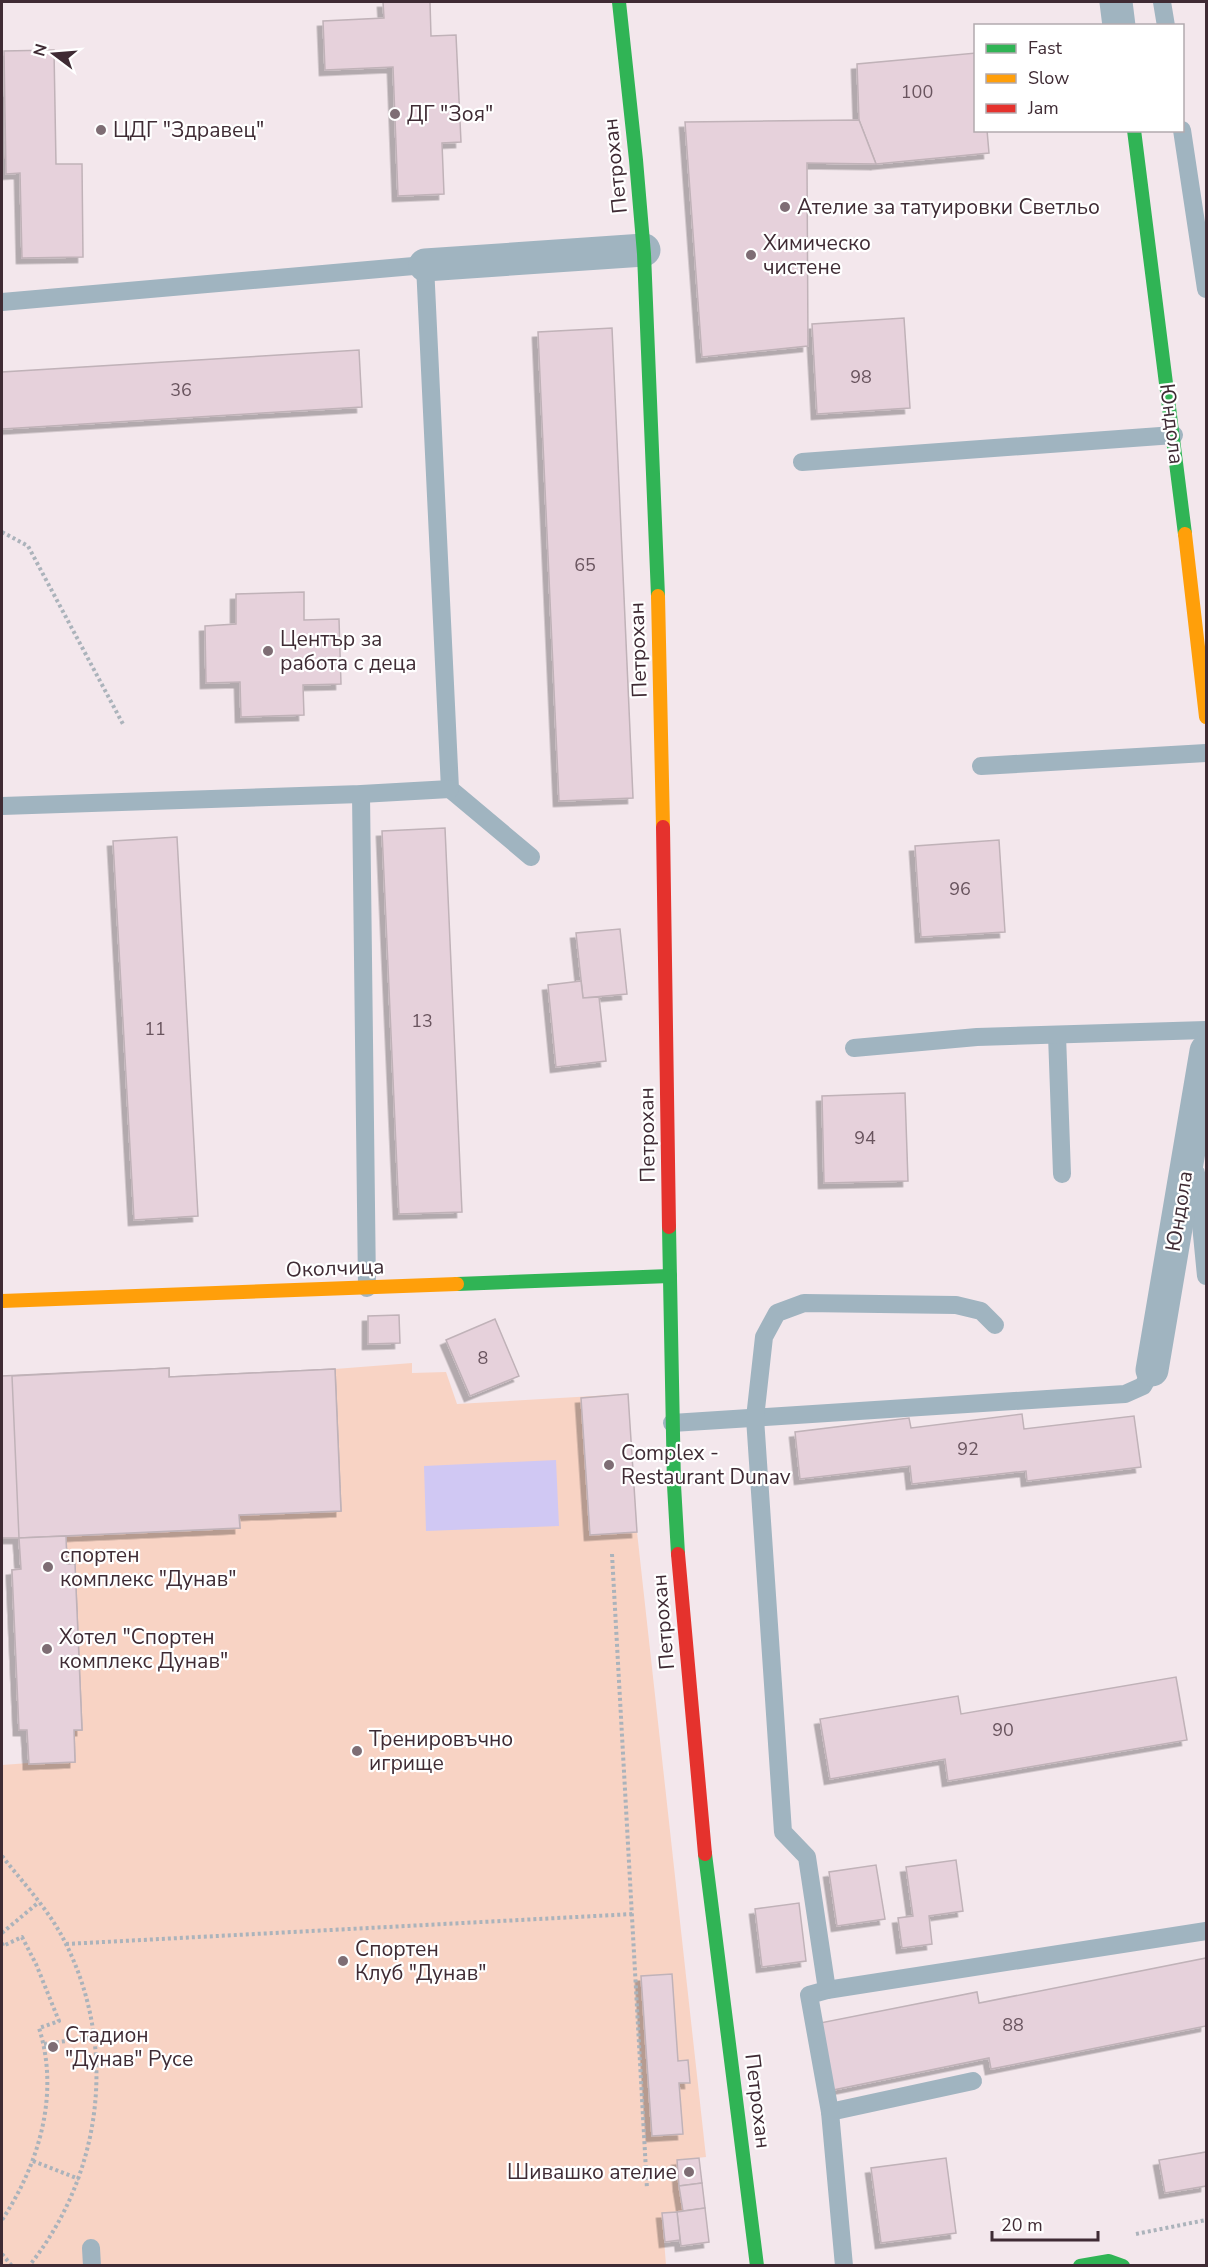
<svg xmlns="http://www.w3.org/2000/svg" width="1208" height="2267" font-family="'Nunito Sans',sans-serif">
	<style>
		.green { fill: #f8d3c4 }
		.water { fill: #d0c8f3 }
		.building { fill: #e6d1db; stroke: #c0b2b8; stroke-width: 1.5; filter: url(#shadow) }
		.lines { fill: none; stroke-linecap: round; stroke-linejoin: round }
		.path { stroke: #abb3bb; stroke-width: 4; stroke-dasharray: 3 3; stroke-linecap: butt }
		.lane { stroke: #a0b4c0; stroke-width: 18 }
		.street { stroke: #a0b4c0; stroke-width: 33 }
		.fast { stroke: #30b455; stroke-width: 14 }
		.slow { stroke: #ff9f0a; stroke-width: 14 }
		.jam { stroke: #e5322d; stroke-width: 14 }
		.poi-dot { fill: #7e6d74; stroke: #fff; stroke-width: 2 }
		.labels { text-anchor: middle; dominant-baseline: central; stroke-width: 4.5; stroke-linejoin: round; paint-order: stroke }
		.number-label { font-size: 18px; fill: #69545e }
		.poi-label { font-size: 21px; fill: #3f2b34; stroke: #fff; text-anchor: start }
		.street-label { font-size: 21px; fill: #3f2b34; stroke: #fff }
	</style>
	<defs>
		<filter id="shadow"><feDropShadow dx="-5.5" dy="5.5" stdDeviation="0" flood-color="#0004"/></filter>
	</defs>
	<rect width="100%" height="100%" fill="#f3e7ec"/>
	<path class="green" d="M412,1363V1373L446,1372L457,1404L628,1394L637,1532L706,2157L677,2160L683,2211L662,2214L666,2265H2V1765L29,1763L27,1730H19L12,1570L21,1569L19,1538H2V1376L169,1368L170,1377L335,1369Z"/>
	<path class="water" d="M556,1460L559,1526L426,1531L424,1466Z"/>
	<g class="building">
		<path d="M383,2H430L431,36L456,35L461,142L442,143L444,194L398,196L393,67L325,70L323,21L384,18Z"/>
		<path d="M54,50L56,164H82L83,257L22,258L20,173L6,174L4,51Z"/>
		<path d="M976,53V130H987L989,153L876,164L859,120L857,64Z"/>
		<path d="M859,120L876,164L807,163L808,346L702,357L685,122Z"/>
		<path d="M904,318L910,408L817,414L812,324Z"/>
		<path d="M612,328L633,798L559,801L538,332Z"/>
		<path d="M359,350L362,407L2,429V372Z"/>
		<path d="M304,592V620L339,619L341,684L303,685L304,715L241,717L240,682L206,683L205,626L236,624V594Z"/>
		<path d="M445,828L462,1212L399,1214L382,831Z"/>
		<path d="M177,837L198,1216L134,1220L113,841Z"/>
		<path d="M999,840L1005,932L921,937L915,846Z"/>
		<path d="M620,929L627,994L583,998L576,933Z"/>
		<path d="M581,981L583,998L599,997L606,1061L556,1067L548,985Z"/>
		<path d="M905,1093L908,1181L824,1183L822,1096Z"/>
		<path d="M399,1315L400,1343L368,1344V1316Z"/>
		<path d="M495,1319L519,1376L470,1396L446,1340Z"/>
		<path d="M169,1368V1377L335,1369L341,1511L239,1515L240,1528L66,1536L67,1564H75L82,1730H74L75,1762L29,1764L27,1730H19L12,1570L21,1569L19,1538H2V1376Z"/>
		<path d="M169,1368V1377L335,1369L341,1511L239,1515L240,1528L19,1538L12,1376Z"/>
		<path d="M628,1394L637,1532L590,1535L581,1398Z"/>
		<path d="M1022,1414L1024,1429L1134,1416L1141,1467L1027,1481L1026,1471L912,1484L910,1466L800,1479L795,1432L909,1418L911,1428Z"/>
		<path d="M66,1536L67,1564H75L82,1730H74L75,1762L29,1764L27,1730H19L12,1570L21,1569L19,1538Z"/>
		<path d="M1176,1677L1187,1740L948,1781L945,1759L830,1779L820,1719L958,1696L961,1714Z"/>
		<path d="M956,1860L963,1911L929,1916L932,1944L902,1948L898,1918L913,1916L906,1867Z"/>
		<path d="M876,1865L885,1919L837,1926L829,1872Z"/>
		<path d="M799,1903L806,1961L762,1967L755,1909Z"/>
		<path d="M1206,1958V2026L991,2069L989,2058L833,2090L820,2023L977,1992L979,2003Z"/>
		<path d="M672,1974L678,2061L688,2060L690,2083H679L683,2134L652,2136L641,1976Z"/>
		<path d="M1206,2152V2186L1165,2193L1159,2160Z"/>
		<path d="M699,2158L702,2183L679,2186L677,2160Z"/>
		<path d="M946,2158L956,2233L881,2243L871,2168Z"/>
		<path d="M702,2183L705,2208L683,2211L679,2186Z"/>
		<path d="M705,2208L709,2242L681,2246L677,2212Z"/>
		<path d="M677,2212L680,2240L665,2242L662,2213Z"/>
	</g>
	<g class="lines">
		<g class="path">
			<path d="M2,532L28,546L124,726"/>
			<path d="M612,1554L647,2189"/>
			<path d="M2,1856C24,1884 50,1911 66,1944C118,2049 102,2175 29,2266"/>
			<path d="M2,1933L39,1902"/>
			<path d="M2,1943L3,1946L22,1937L36,1964L59,2021L39,2028C60,2094 39,2164 2,2220"/>
			<path d="M66,1944L633,1914"/>
			<path d="M44,2044L95,2037"/>
			<path d="M33,2161L79,2179"/>
			<path d="M1136,2234L1206,2220"/>
			<path d="M2,2254L12,2266"/>
		</g>
		<g class="lane">
			<path d="M1162,2L1166,26"/>
			<path d="M1182,130L1206,289"/>
			<path d="M2,302L425,265L450,789L531,857"/>
			<path d="M802,462L1174,435"/>
			<path d="M981,766L1206,753"/>
			<path d="M361,794L367,1288"/>
			<path d="M2,806L361,794L450,789"/>
			<path d="M1057,1035L1062,1174"/>
			<path d="M854,1048L977,1037L1206,1030"/>
			<path d="M1196,1173L1206,1276"/>
			<path d="M672,1423L1125,1394L1143,1386L1152,1370"/>
			<path d="M827,1990L1206,1931"/>
			<path d="M830,2112L973,2081"/>
			<path d="M91,2248L92,2266"/>
			<path d="M844,2266L830,2112L809,1995L827,1990L807,1857L783,1832L755,1418L764,1337L777,1313L804,1303L956,1305L981,1311L995,1325"/>
		</g>
		<g class="street">
			<path d="M1116,2L1119,26"/>
			<path d="M425,265L644,250"/>
			<path d="M1152,1370L1206,1051"/>
		</g>
		<g class="fast">
			<path d="M619,2L636,160L644,254L658,596"/>
			<path d="M1134,130L1185,534"/>
			<path d="M669,1227L674,1485L678,1554"/>
			<path d="M457,1284L670,1276"/>
			<path d="M705,1854L757,2266"/>
			<path d="M1080,2266L1109,2261L1123,2266"/>
		</g>
		<g class="slow">
			<path d="M1185,534L1206,717"/>
			<path d="M658,596L663,827"/>
			<path d="M2,1301L457,1284"/>
		</g>
		<g class="jam">
			<path d="M663,827L669,1227"/>
			<path d="M678,1554L705,1854"/>
		</g>
	</g>
	<g class="poi-dot">
		<circle cx="395" cy="114" r="6"/>
		<circle cx="101" cy="130" r="6"/>
		<circle cx="785" cy="207" r="6"/>
		<circle cx="751" cy="255" r="6"/>
		<circle cx="268" cy="651" r="6"/>
		<circle cx="609" cy="1465" r="6"/>
		<circle cx="48" cy="1567" r="6"/>
		<circle cx="47" cy="1649" r="6"/>
		<circle cx="357" cy="1751" r="6"/>
		<circle cx="343" cy="1961" r="6"/>
		<circle cx="53" cy="2047" r="6"/>
		<circle cx="689" cy="2172" r="6"/>
	</g>
	<g class="labels">
		<g class="number-label">
			<text x="917" y="92">100</text>
			<text x="861" y="377">98</text>
			<text x="181" y="390">36</text>
			<text x="585" y="565">65</text>
			<text x="960" y="889">96</text>
			<text x="422" y="1021">13</text>
			<text x="155" y="1029">11</text>
			<text x="865" y="1138">94</text>
			<text x="483" y="1358">8</text>
			<text x="968" y="1449">92</text>
			<text x="1003" y="1730">90</text>
			<text x="1013" y="2025">88</text>
		</g>
		<g class="poi-label">
			<text x="407" y="114">ДГ "Зоя"</text>
			<text x="113" y="130">ЦДГ "Здравец"</text>
			<text x="797" y="207">Ателие за татуировки Светльо</text>
			<text x="763" y="243">Химическо<tspan x="763" dy="24">чистене</tspan></text>
			<text x="280" y="639">Център за<tspan x="280" dy="24">работа с деца</tspan></text>
			<text x="621" y="1453">Complex -<tspan x="621" dy="24">Restaurant Dunav</tspan></text>
			<text x="60" y="1555">спортен<tspan x="60" dy="24">комплекс "Дунав"</tspan></text>
			<text x="59" y="1637">Хотел "Спортен<tspan x="59" dy="24">комплекс Дунав"</tspan></text>
			<text x="369" y="1739">Тренировъчно<tspan x="369" dy="24">игрище</tspan></text>
			<text x="355" y="1949">Спортен<tspan x="355" dy="24">Клуб "Дунав"</tspan></text>
			<text x="65" y="2035">Стадион<tspan x="65" dy="24">"Дунав" Русе</tspan></text>
			<text x="677" y="2172" text-anchor="end">Шивашко ателие</text>
		</g>
		<g class="street-label">
			<text transform="translate(615 166) rotate(-96)">Петрохан</text>
			<text transform="translate(1172 424) rotate(83)">Юндола</text>
			<text transform="translate(638 650) rotate(-92)">Петрохан</text>
			<text transform="translate(647 1135) rotate(-91)">Петрохан</text>
			<text transform="translate(1179 1211) rotate(-81)">Юндола</text>
			<text transform="translate(335 1268) rotate(-2)">Околчица</text>
			<text transform="translate(663 1622) rotate(-95)">Петрохан</text>
			<text transform="translate(758 2101) rotate(83)">Петрохан</text>
		</g>
	</g>
	<rect width="1208" height="2267" fill="none" stroke="#3f2b34" stroke-width="6"/>
	<rect x="974" y="24" width="210" height="108" fill="#ffffff" stroke="#b2aaae" stroke-width="1.5"/>
	<rect x="986" y="44" width="30" height="9" fill="#30b455" stroke="#b2aaae" stroke-width="1.5"/>
	<text x="1028" y="54" font-size="18" fill="#3f2b34">Fast</text>
	<rect x="986" y="74" width="30" height="9" fill="#ff9f0a" stroke="#b2aaae" stroke-width="1.5"/>
	<text x="1028" y="84" font-size="18" fill="#3f2b34">Slow</text>
	<rect x="986" y="104" width="30" height="9" fill="#e5322d" stroke="#b2aaae" stroke-width="1.5"/>
	<text x="1028" y="114" font-size="18" fill="#3f2b34">Jam</text>
	<g transform="translate(54 54) rotate(286)" stroke="#ffffff" stroke-width="4.5" paint-order="stroke">
	<path d="M0-4.5L10 22L0 15L-10 22Z" fill="#3f2b34"/>
	<text y="-9" font-size="16" font-weight="bold" text-anchor="middle" fill="#3f2b34">N</text>
	</g>
	<path d="M992 2231v9h106v-9" fill="none" stroke="#3f2b34" stroke-width="3"/>
	<text x="1001" y="2231" font-size="18" fill="#3f2b34" stroke="#ffffff" stroke-width="4.5" paint-order="stroke">20 m</text>
</svg>
